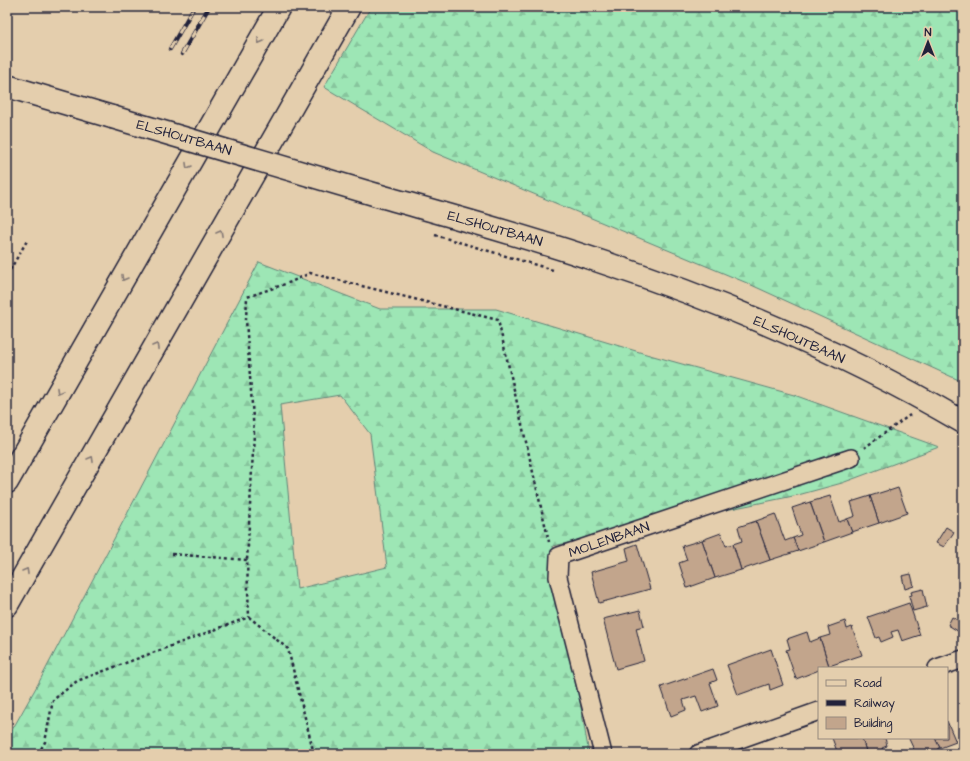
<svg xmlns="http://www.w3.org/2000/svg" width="970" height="761" font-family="'Architects Daughter',sans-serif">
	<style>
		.forest { fill: url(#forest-firs); stroke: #608478; fill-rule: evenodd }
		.building { fill: #c2a58c; stroke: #22223b }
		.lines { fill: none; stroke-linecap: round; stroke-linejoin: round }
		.minor-casing { stroke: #22223b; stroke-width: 20 }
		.secondary-casing { stroke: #22223b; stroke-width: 25 }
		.motorway-casing { stroke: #22223b; stroke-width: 25 }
		.path { stroke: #22223b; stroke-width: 2.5; stroke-dasharray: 3 3; stroke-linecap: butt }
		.minor { stroke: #e4cead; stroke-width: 17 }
		.secondary { stroke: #e4cead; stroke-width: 22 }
		.motorway { stroke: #e4cead; stroke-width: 22 }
		.rail-casing { stroke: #22223b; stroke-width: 4.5 }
		.rail { stroke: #e4cead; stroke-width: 3; stroke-dasharray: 9; stroke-linecap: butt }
		.secondary-bridge-casing { stroke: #22223b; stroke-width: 25; stroke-linecap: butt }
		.secondary-bridge { stroke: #e4cead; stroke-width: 22 }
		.oneway { stroke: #837874 }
		.labels { text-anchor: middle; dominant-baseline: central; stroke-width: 4; stroke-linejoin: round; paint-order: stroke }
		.street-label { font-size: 14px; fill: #22223b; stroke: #e4cead }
	</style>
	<defs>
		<pattern id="forest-firs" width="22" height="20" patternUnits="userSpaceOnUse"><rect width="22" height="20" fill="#9de6b5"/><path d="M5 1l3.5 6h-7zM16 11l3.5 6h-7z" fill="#87c59d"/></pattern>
	</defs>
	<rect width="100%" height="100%" fill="#e4cead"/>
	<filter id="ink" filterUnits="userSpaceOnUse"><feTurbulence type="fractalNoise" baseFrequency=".025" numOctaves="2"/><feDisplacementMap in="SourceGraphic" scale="8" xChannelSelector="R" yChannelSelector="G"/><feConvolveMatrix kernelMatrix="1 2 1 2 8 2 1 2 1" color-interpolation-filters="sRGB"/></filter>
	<g filter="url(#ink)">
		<g class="forest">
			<path d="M371,7H959L963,13V382L747,283L433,152L324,87Z"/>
			<path d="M259,262L380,309H496L646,354L794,395L939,447L842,483L798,495L553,546L589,754H7V739L38,684ZM340,395L370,434L387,567L297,589L280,405Z"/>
		</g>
		<g class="building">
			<path d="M898,488L907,513L879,523L870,496L889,490V491Z"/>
			<path d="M830,496L839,522L847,519L852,532L824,542L810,502Z"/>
			<path d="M870,496L879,523L852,532L847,519L855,516L851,502Z"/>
			<path d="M810,502L824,542L798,551L793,538L801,535L792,508Z"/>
			<path d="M775,514L785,541L793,538L798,551L770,560L756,521Z"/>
			<path d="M756,521L770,560L741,570L733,544L742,541L738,527Z"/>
			<path d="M946,527L954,532L944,547L936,543Z"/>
			<path d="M721,533L726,546L733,544L741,570L715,578L702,540Z"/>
			<path d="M702,540L715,578L687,588L679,563L687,560L682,546Z"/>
			<path d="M637,544L650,589L599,603L591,572L629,561L626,548Z"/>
			<path d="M911,574L914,586L905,589L902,576Z"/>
			<path d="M923,589L927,607L913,611L909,596L912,595L911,592Z"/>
			<path d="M909,603L920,635L902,641L898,630L891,632L893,637L881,642L879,637L876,638L868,617Z"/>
			<path d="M640,610L644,626L636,628L644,661L616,669L603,619Z"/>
			<path d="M952,617L963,623V630L961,633L948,625Z"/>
			<path d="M845,621L847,629L852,627L862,655L829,666L820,638L830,635L828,627Z"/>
			<path d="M807,632L810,642L820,638L829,666L819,668V670L796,679L786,650L790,649L787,639Z"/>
			<path d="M771,649L783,685L770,690L769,684L738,695L727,665Z"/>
			<path d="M713,669L717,680L710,683L718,706L702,712L696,696L683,700L686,710L671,716L661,687Z"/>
			<path d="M947,721L956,742L940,748L935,738H947Z"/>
			<path d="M832,738H862L867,754H838Z"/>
			<path d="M862,738H885L887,746L882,748L884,754H867Z"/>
			<path d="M910,738H935L940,748H938V750L930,754H916L909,739Z"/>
			<path d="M788,750L790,754H779Z"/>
		</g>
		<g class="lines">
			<defs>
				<g id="minor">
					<path d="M937,668L963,659"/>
					<path d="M603,754L558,577L559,556L851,458"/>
					<path d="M698,754L819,711"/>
				</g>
				<g id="secondary">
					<path d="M7,86L112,117"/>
					<path d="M377,195C451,216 526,236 599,261C724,302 850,356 963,422"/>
				</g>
				<g id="motorway">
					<path d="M7,482L279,7"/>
					<path d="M7,605C122,406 234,206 349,7"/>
				</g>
			</defs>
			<use href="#minor" class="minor-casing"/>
			<use href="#secondary" class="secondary-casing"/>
			<use href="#motorway" class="motorway-casing"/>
			<g class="path">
				<path d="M435,235L553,270"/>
				<path d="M7,275L28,239"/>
				<path d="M864,448L910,415"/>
				<path d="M172,554L247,560"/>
				<path d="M38,754L45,742L53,700L77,681L249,617"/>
				<path d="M314,754L288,649L249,617L247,561L254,433L246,320L247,297L291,282L310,273L498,320L549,542"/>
			</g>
			<use href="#minor" class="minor"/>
			<use href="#secondary" class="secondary"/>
			<use href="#motorway" class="motorway"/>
			<defs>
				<g id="rail">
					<path d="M170,49L194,7"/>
					<path d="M182,54L209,7"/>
				</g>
			</defs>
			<use href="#rail" class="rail-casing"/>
			<use href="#rail" class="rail"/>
			<defs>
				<path id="secondary-bridge" d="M112,117L377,195"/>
			</defs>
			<use href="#secondary-bridge" class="secondary-bridge-casing"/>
			<use href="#secondary-bridge" class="secondary-bridge"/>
		</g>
		<defs><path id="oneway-chevron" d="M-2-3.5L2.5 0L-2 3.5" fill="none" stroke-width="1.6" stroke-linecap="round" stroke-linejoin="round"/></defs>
		<g class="oneway">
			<use href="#oneway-chevron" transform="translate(260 41) rotate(120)"/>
			<use href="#oneway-chevron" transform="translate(188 166) rotate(120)"/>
			<use href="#oneway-chevron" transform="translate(220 233) rotate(-61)"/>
			<use href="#oneway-chevron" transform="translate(124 278) rotate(120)"/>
			<use href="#oneway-chevron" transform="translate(156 346) rotate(-61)"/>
			<use href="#oneway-chevron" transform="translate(59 391) rotate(120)"/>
			<use href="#oneway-chevron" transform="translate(91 459) rotate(-60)"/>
			<use href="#oneway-chevron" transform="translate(26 571) rotate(-60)"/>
		</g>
	</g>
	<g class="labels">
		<g class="street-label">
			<text transform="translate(184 138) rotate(16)">ELSHOUTBAAN</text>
			<text transform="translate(495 229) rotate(16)">ELSHOUTBAAN</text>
			<text transform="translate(799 340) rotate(24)">ELSHOUTBAAN</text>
			<text transform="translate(609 540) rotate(-19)">MOLENBAAN</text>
		</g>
	</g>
	<rect width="970" height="761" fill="none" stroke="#e4cead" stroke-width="24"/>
	<rect x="12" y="12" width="946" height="737" fill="none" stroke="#22223b" stroke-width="1.5" filter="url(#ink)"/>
	<rect x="818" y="667" width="130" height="72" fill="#e4cead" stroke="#96897f"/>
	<rect x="826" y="680" width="20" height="6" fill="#e4cead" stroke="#96897f"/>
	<text x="854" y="687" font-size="12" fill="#22223b">Road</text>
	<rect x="826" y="700" width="20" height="6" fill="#22223b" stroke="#96897f"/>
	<text x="854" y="707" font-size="12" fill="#22223b">Railway</text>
	<rect x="826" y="717" width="20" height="12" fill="#c2a58c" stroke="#96897f"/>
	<text x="854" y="727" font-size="12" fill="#22223b">Building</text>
	<g transform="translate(928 42)" stroke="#e4cead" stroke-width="3" paint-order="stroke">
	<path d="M0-3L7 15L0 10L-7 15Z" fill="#22223b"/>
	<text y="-6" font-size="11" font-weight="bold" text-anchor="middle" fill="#22223b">N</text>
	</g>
</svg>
